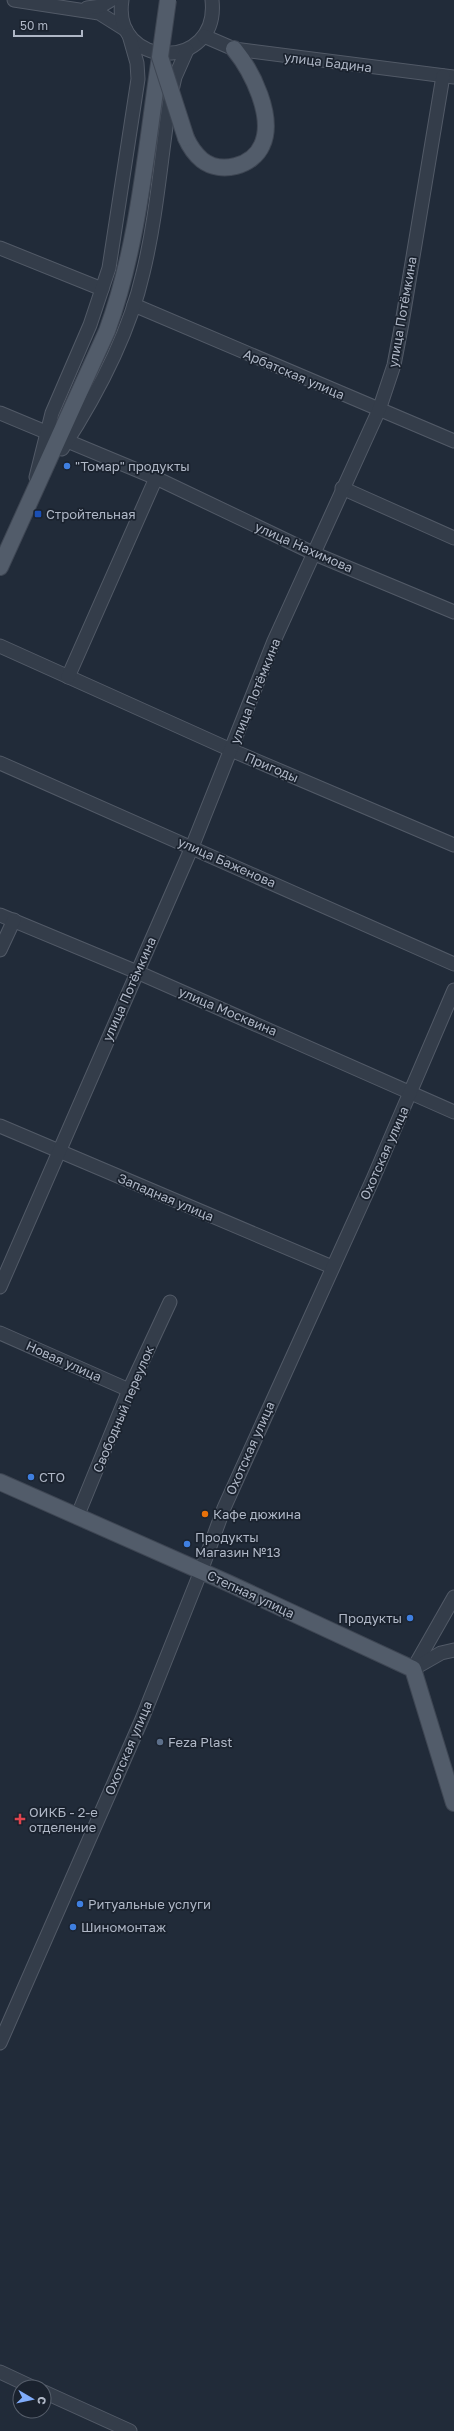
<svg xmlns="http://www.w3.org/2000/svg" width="454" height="2431" font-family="'Golos Text',sans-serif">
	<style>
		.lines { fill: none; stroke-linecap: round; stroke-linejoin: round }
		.minor-casing { stroke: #525a67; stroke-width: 15 }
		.major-casing { stroke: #3e4653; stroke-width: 18 }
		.minor { stroke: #343d4a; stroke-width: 13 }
		.major { stroke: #525c6a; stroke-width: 16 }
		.major-bridge-casing { stroke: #3e4653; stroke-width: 18; stroke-linecap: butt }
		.major-bridge { stroke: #525c6a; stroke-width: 16 }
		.shop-dot { fill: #3f7fe0; stroke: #1a222e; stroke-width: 1.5 }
		.transit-dot { fill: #1a4fb4; stroke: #1a222e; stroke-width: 1.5 }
		.food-dot { fill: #e8710a; stroke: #1a222e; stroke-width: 1.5 }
		.service-dot { fill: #5c6f8a; stroke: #1a222e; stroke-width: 1.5 }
		.health-dot { fill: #e0444e; stroke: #1a222e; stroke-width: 1.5 }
		.labels { text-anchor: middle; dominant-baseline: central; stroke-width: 3.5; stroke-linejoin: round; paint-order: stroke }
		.street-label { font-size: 13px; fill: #afb7c6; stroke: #1a222e }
		.poi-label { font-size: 13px; fill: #afb7c6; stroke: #1a222e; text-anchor: start }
	</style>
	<rect width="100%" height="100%" fill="#212b39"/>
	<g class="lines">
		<defs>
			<g id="minor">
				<path d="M14,0L99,13L126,30"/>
				<path d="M122,0C111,69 220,73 212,0"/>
				<path d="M87,8L101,6L111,0"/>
				<path d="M204,36L234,49L454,77"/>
				<path d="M0,248L102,289"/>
				<path d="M134,305L454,441"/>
				<path d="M0,413L156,478L315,554L454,612"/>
				<path d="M62,449C97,395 129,335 143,273C157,216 161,156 170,99L175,77L187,50"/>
				<path d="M36,477L52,413L90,325L109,268L138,79L137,63L129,35"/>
				<path d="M342,488L454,538"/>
				<path d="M0,646L231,750L454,845"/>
				<path d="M68,677L156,478"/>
				<path d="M0,763L454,964"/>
				<path d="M0,915L137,972L454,1112"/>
				<path d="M0,950L14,920"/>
				<path d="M0,1126L332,1267"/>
				<path d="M0,1287L192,847L274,641L379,410L394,365L402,323L443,76"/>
				<path d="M0,1333L129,1390"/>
				<path d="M77,1517L129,1390L170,1302"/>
				<path d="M413,1669L454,1597"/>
				<path d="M413,1669L441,1653L454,1650"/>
				<path d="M0,2043L142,1719L201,1571L224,1508L373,1179L454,990"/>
				<path d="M0,2372L32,2387"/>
				<path d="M44,2392L130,2431"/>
			</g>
			<g id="major">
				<path d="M186,138C190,147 195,154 202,160C221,175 253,166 262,145C275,117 252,71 234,49"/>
				<path d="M0,567L107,331C139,244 146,148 160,57"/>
				<path d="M0,1482L228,1583L413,1669L454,1803"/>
			</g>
		</defs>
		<use href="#minor" class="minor-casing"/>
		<use href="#major" class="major-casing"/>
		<use href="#minor" class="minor"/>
		<use href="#major" class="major"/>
		<defs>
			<path id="major-bridge" d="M168,0L160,57L186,138"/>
		</defs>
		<use href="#major-bridge" class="major-bridge-casing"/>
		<use href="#major-bridge" class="major-bridge"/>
	</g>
	<g class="shop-dot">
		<circle cx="67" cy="466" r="4"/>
		<circle cx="31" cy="1477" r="4"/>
		<circle cx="187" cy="1544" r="4"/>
		<circle cx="410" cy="1618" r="4"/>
		<circle cx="80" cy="1904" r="4"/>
		<circle cx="73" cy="1927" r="4"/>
	</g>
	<rect class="transit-dot" x="34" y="510" width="8" height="8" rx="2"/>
	<circle class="food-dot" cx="205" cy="1514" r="4"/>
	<circle class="service-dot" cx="160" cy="1742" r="4"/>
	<path class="health-dot" d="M18 1813h4v4h4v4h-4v4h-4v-4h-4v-4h4z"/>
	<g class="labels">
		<g class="street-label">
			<text transform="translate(328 62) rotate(7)">улица Бадина</text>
			<text transform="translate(402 312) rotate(-80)">улица Потёмкина</text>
			<text transform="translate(294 374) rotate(23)">Арбатская улица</text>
			<text transform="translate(304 547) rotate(24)">улица Нахимова</text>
			<text transform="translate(255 691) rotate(-68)">улица Потёмкина</text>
			<text transform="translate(272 767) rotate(23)">Пригоды</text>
			<text transform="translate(227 862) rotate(24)">улица Баженова</text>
			<text transform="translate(129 989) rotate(-66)">улица Потёмкина</text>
			<text transform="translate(228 1011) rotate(23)">улица Москвина</text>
			<text transform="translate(384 1153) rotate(-66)">Охотская улица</text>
			<text transform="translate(166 1197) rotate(23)">Западная улица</text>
			<text transform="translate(64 1361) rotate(24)">Новая улица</text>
			<text transform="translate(123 1409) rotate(-67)">Свободный переулок</text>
			<text transform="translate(250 1448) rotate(-66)">Охотская улица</text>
			<text transform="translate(251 1594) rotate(25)">Степная улица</text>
			<text transform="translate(128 1748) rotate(-67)">Охотская улица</text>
		</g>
		<g class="poi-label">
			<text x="75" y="466">"Томар" продукты</text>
			<text x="46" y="514">Стройтельная</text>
			<text x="39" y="1477">СТО</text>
			<text x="213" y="1514">Кафе дюжина</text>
			<text x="195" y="1537">Продукты<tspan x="195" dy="15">Магазин №13</tspan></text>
			<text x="402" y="1618" text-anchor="end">Продукты</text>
			<text x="168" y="1742">Feza Plast</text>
			<text x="29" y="1812">ОИКБ - 2-е<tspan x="29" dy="15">отделение</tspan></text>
			<text x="88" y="1904">Ритуальные услуги</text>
			<text x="81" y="1927">Шиномонтаж</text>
		</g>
	</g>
	<g transform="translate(32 2399) rotate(99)"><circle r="19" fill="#1a222e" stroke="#565e6b"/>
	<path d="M0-3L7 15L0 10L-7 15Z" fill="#80acfa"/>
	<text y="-6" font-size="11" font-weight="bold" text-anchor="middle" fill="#afb7c6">С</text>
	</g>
	<path d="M14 30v6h68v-6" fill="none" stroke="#afb7c6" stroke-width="2"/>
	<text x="20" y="30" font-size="12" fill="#afb7c6" stroke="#1a222e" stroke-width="3" paint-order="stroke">50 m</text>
</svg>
